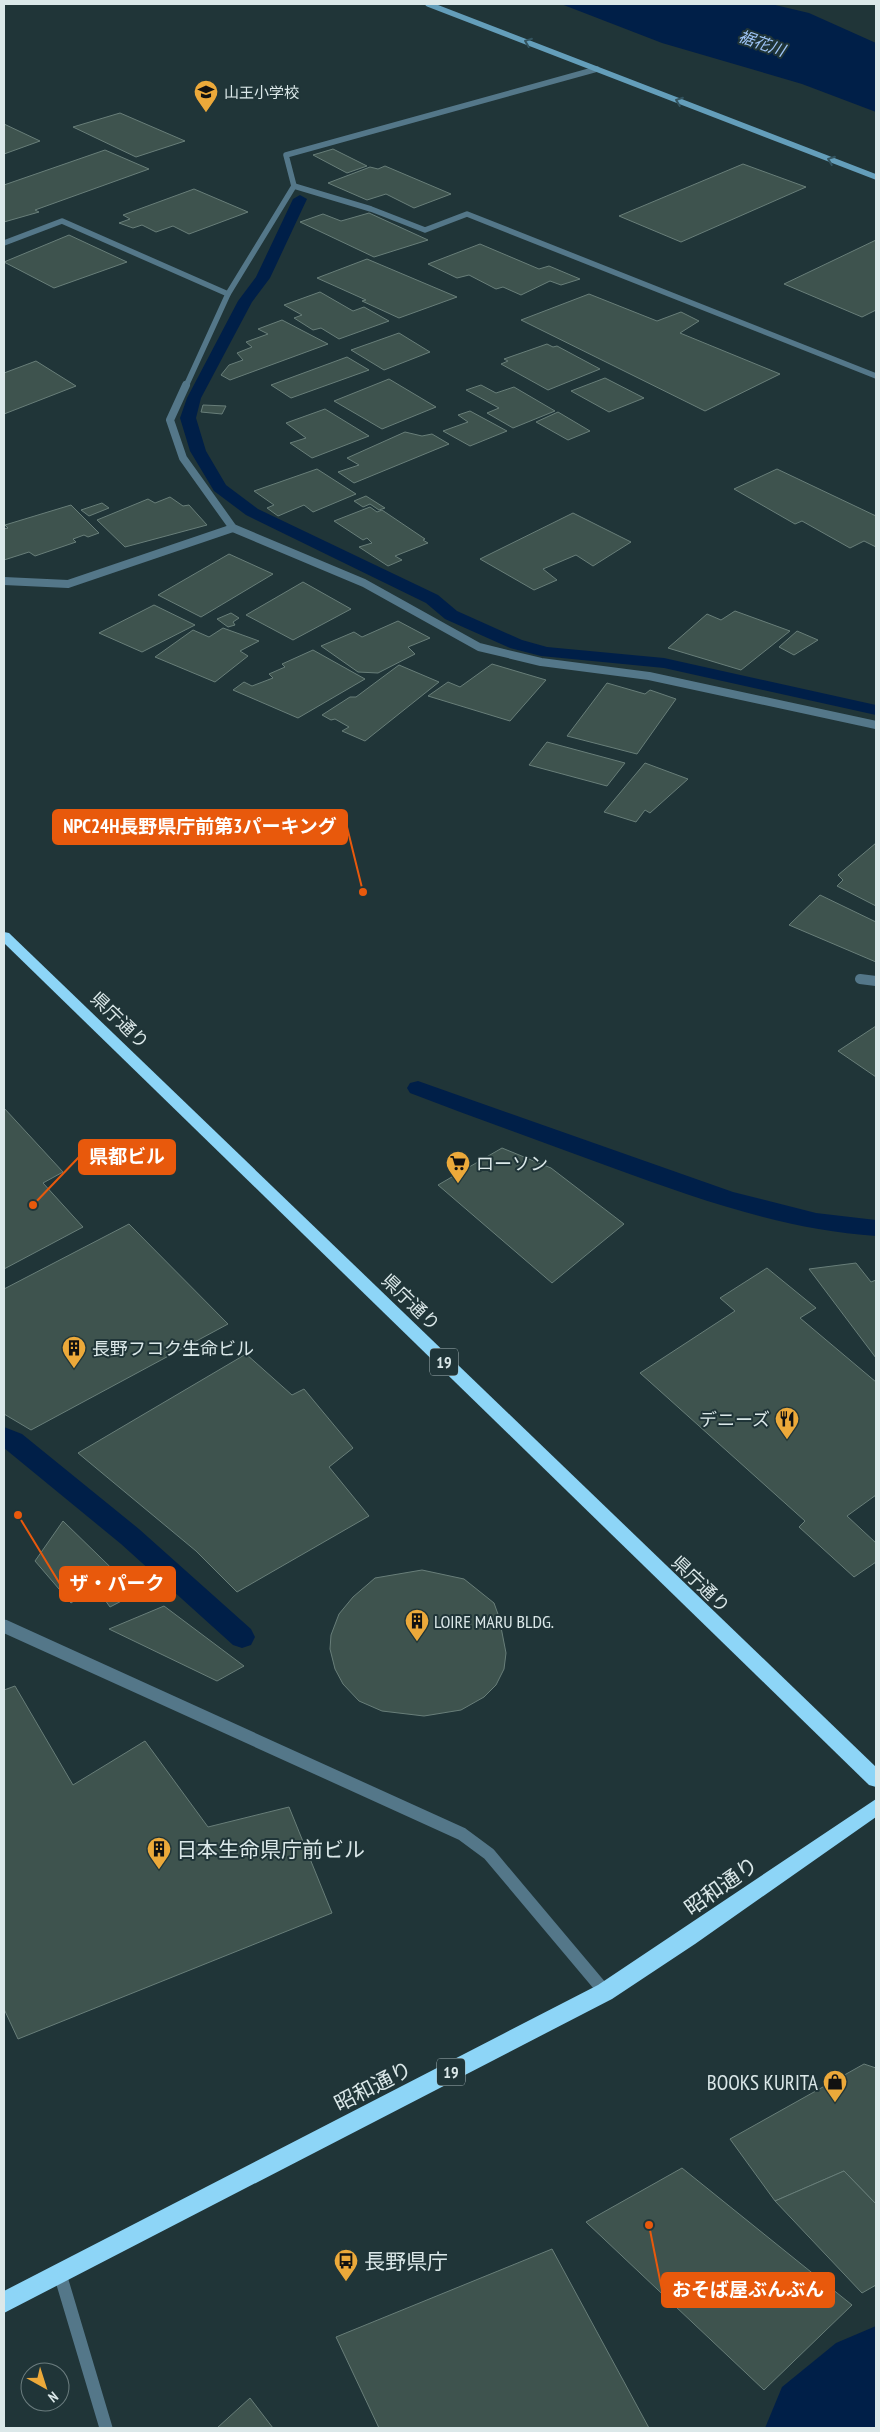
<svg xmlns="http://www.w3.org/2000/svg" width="880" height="2432" font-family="'PT Sans Narrow','Noto Sans JP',sans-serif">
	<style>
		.water { fill: #001f48 }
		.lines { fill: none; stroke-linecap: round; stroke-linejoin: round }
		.stream { fill: #001f48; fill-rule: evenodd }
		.canal { fill: #001f48; fill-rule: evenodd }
		.building { fill: #3e534e; stroke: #687e79 }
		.lane { stroke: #547789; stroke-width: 10 }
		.street-far2 { stroke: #547789; stroke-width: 5.5 }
		.street-far1 { stroke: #547789; stroke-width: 8 }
		.street { stroke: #547789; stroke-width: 13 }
		.secondary { stroke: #649eba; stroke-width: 5.5 }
		.highway { fill: #8dd5f7; fill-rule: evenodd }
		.oneway { stroke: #34545f }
		.labels { text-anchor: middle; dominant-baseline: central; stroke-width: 4; stroke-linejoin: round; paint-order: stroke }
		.far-poi-label { font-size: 15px; fill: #dbe8e9; stroke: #203538; text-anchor: start }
		.far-water-label { font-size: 16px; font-style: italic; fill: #9fc5f8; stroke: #203538 }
		.shield { fill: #203538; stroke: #a3b2b4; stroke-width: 1 }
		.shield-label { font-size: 16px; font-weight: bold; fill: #dbe8e9 }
		.street-label { font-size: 18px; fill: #dbe8e9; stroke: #203538 }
		.poi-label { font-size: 18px; fill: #dbe8e9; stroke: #203538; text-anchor: start }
		.near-poi-label { font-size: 21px; fill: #dbe8e9; stroke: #203538; text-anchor: start }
		.near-street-label { font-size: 21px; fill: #dbe8e9; stroke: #203538 }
		.leader { fill: none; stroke: #e8590c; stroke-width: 2 }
		.callout-dot { fill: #e8590c; stroke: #203538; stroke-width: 2 }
		.callout { fill: #e8590c; stroke: #e8590c; stroke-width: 2 }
		.callout-label { font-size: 19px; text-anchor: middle; font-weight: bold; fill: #fff }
	</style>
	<rect width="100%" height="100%" fill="#203538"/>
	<path class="water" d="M561,4H771L809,13L876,43V112L802,84L662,43Z"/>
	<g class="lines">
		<g class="stream">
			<path d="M300,195L307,199L270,278L252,302L201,398L196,418L206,451L226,485L258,509L438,595L457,611L522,640L547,647L664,658L876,705V715L664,668L541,656L510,648L445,619L426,603L246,515L214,491L190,451L180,418L187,398L238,301L256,277L293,199Z"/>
			<path d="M418,1081L733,1192L816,1213L876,1220V1236C785,1230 698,1199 613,1168C545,1143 478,1119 410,1093L407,1088L410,1083Z"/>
			<path d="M4,1427L22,1434L139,1529L251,1629L255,1637L251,1645L242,1648L233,1645L121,1544L4,1448Z"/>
		</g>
		<path class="canal" d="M876,2326V2428H765L782,2387L836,2343Z"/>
	</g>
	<g class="building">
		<path d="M120,113L185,141L136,157L73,127Z"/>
		<path d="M4,124L40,141L4,154Z"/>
		<path d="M333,149L367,166L347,173L313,155Z"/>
		<path d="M105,150L149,169L35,210L39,212L4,222V185Z"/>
		<path d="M743,164L806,187L681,242L619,216Z"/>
		<path d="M385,166L451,194L414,208L386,194L367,200L328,183L370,167L378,169Z"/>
		<path d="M194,189L248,212L189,234L173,226L156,232L142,225L133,228L119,223L130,219L123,215Z"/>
		<path d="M369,213L428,240L374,257L300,222L323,214L341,221Z"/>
		<path d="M69,235L127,262L54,288L4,262Z"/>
		<path d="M876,240V310L862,317L784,284Z"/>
		<path d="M480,244L539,269L549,266L580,279L561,285L550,281L521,295L503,287L496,289L469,275L457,278L428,264Z"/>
		<path d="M367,259L457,297L399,318L362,301L366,300L317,278Z"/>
		<path d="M320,292L353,311L364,307L389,321L339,339L321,328L313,330L294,318L302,315L284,305Z"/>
		<path d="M589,294L657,321L681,312L699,321L680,333L780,374L705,411L521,320Z"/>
		<path d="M282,320L328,344L230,380L221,375L229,365L243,360L237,353L252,347L246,342L268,334L258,329Z"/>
		<path d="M399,333L430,352L384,370L351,350Z"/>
		<path d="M547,344L553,347L557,346L600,369L548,390L501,364L508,361L504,359Z"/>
		<path d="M347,357L369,370L291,398L271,385Z"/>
		<path d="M36,361L76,386L4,414V373Z"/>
		<path d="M605,378L644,398L609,412L571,391Z"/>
		<path d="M389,379L436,407L382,429L334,401Z"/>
		<path d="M481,385L496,393L514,387L555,411L513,428L487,413L499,408L466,390Z"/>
		<path d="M203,405L226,406L222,414L201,412Z"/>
		<path d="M325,409L369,436L312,458L290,443L306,438L286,423Z"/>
		<path d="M470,411L507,431L470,446L443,431L468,422L458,415Z"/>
		<path d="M558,412L590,431L568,440L536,422Z"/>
		<path d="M405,432L422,436L432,434L449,444L354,483L338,472L359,465L347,458Z"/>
		<path d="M317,469L356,494L313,512L304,505L278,516L267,508L274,505L254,491Z"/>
		<path d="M777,469L876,516V547L864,541L850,548L802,521L795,524L734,489Z"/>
		<path d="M366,496L385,508L379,510L370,504L363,507L354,501Z"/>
		<path d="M170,497L183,506L189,505L207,525L125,547L97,520L148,499L155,503Z"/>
		<path d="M102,503L109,508L89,516L81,510Z"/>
		<path d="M71,505L99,533L88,537L84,535L73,539L76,542L35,556L29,552L4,560V529L8,528L5,525Z"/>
		<path d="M370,507L377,512L382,510L425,539L423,540L428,543L395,556L402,560L388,566L359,547L372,543L367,538L363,540L334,521Z"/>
		<path d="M573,513L631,542L593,566L576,555L543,569L557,580L534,590L480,559Z"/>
		<path d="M229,554L273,574L201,617L158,595Z"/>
		<path d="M303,582L351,609L293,640L246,615Z"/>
		<path d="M154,605L195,625L142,652L99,633Z"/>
		<path d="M735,611L790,631L741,670L668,648L707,614L721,620Z"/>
		<path d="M231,613L239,618L233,622L235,625L228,627L217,619Z"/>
		<path d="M398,621L430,638L408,647L415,654L378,673L358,672L321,646L354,632L362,637Z"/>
		<path d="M223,628L259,641L240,651L248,656L215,682L155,657L193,630L209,637Z"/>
		<path d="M797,631L818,640L794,655L779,647Z"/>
		<path d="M313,650L365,679L298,718L233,690L244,682L252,686L273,678L269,674L285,667L282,664Z"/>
		<path d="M492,664L546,680L510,721L428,696L448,682L460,687Z"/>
		<path d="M399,665L439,682L365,741L342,731L349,727L335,719L331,720L322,715L350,697H356Z"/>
		<path d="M607,683L645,694L650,690L676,699L637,754L567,736Z"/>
		<path d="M547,742L625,763L607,786L529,765Z"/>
		<path d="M645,763L688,779L650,813L645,810L636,822L604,812Z"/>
		<path d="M876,843V906L837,886L843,880L838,875Z"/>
		<path d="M820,895L876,922V962L789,925Z"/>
		<path d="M876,1026V1077L838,1051Z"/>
		<path d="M4,1108L63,1172L43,1183L83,1227L4,1269Z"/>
		<path d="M502,1148L551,1168L624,1224L552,1283L438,1185Z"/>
		<path d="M129,1224L228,1324L31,1430L4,1414V1289Z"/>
		<path d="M856,1263L871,1282L876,1280V1358L809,1269Z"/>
		<path d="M767,1268L816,1308L800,1318L876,1382V1495L847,1516L876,1543V1562L854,1577L799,1527L805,1521L640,1373L735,1311L720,1298Z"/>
		<path d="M246,1354L292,1395L304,1389L353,1448L329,1467L369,1516L237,1592L196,1551L78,1453Z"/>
		<path d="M63,1521L137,1593L110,1607L95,1586L71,1603L35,1561Z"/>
		<path d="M422,1570L464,1579L494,1603L499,1617L506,1653L504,1669L496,1685L484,1697L461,1710L424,1716L382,1711L359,1701L343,1684L335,1669L330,1649L331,1635L339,1614L353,1597L375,1578Z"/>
		<path d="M164,1606L244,1666L217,1681L109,1629Z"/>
		<path d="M15,1686L73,1785L145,1741L208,1827L289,1807L332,1913L18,2039L4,2009V1690Z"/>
		<path d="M864,2064L876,2068V2204L844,2171L775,2201L730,2139Z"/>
		<path d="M682,2168L852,2305L764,2390L586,2222Z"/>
		<path d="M844,2171L876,2204V2285L862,2293L775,2201Z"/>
		<path d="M552,2249L649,2428H379L336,2337Z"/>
		<path d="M250,2398L273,2428H217Z"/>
	</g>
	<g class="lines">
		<path class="lane" d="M860,979L876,981"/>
		<g class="street-far2">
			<path d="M294,186L371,209L425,230L467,214L876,376"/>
			<path d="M4,243L62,221L228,294"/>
			<path d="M186,386L228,294L294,186L286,155L597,69"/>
		</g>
		<g class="street-far1">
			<path d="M186,385L170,420L183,458L233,528L364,583L479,647L541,662L649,676L876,725"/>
			<path d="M4,581L68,584L233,528"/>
		</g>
		<g class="street">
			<path d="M4,1626L462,1834L489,1854L605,1992"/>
			<path d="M60,2274L106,2428"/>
		</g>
		<path class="secondary" d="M428,4L876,177"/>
		<g class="highway">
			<path d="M4,932L9,933L876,1767V1787L869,1785L4,943Z"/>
			<path d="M876,1799V1817L695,1944L612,1999L4,2313V2291L598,1985Z"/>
		</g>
	</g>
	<defs><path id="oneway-chevron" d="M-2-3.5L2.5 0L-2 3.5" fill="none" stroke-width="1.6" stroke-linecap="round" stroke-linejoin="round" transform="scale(1.25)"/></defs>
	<g class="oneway">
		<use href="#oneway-chevron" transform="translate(528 42) rotate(-159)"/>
		<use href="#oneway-chevron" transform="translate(679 101) rotate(-159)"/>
		<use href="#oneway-chevron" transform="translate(831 160) rotate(-159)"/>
	</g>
	<defs>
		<symbol id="school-pin" viewBox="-11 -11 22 30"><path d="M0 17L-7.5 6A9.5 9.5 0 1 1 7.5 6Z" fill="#eca93a" stroke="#203538"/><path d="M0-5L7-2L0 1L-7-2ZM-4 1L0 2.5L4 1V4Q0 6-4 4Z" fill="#111"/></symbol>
		<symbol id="supermarket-pin" viewBox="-11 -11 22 30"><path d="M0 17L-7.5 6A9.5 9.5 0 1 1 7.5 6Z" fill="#eca93a" stroke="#203538"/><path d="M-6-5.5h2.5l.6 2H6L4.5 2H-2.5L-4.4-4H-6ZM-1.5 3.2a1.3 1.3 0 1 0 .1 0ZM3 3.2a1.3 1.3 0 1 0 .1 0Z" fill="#111"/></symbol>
		<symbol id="building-pin" viewBox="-11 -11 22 30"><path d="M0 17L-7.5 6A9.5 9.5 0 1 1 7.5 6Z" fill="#eca93a" stroke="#203538"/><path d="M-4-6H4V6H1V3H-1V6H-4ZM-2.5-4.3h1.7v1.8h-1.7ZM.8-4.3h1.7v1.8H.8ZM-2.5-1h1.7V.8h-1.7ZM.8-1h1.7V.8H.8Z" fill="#111"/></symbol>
		<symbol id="restaurant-pin" viewBox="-11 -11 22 30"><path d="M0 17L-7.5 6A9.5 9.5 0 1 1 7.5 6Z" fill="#eca93a" stroke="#203538"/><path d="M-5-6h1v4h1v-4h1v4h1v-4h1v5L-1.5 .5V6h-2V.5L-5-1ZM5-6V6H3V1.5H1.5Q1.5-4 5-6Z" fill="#111"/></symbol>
		<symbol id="shop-pin" viewBox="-11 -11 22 30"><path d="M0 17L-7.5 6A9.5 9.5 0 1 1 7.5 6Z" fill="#eca93a" stroke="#203538"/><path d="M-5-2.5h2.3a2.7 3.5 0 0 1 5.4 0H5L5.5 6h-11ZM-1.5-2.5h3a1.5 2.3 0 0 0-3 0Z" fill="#111"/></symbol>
		<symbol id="bus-pin" viewBox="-11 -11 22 30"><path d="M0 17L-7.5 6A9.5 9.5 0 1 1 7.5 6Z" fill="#eca93a" stroke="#203538"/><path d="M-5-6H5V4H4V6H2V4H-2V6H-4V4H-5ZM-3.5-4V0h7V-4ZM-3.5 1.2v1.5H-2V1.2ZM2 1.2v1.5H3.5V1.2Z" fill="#111"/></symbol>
	</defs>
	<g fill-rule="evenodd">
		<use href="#school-pin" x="192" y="78" width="28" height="38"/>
		<use href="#supermarket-pin" x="444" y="1149" width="28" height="38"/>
		<use href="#building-pin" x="60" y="1334" width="28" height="38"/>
		<use href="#restaurant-pin" x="773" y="1405" width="28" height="38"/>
		<use href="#building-pin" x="403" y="1607" width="28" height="38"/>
		<use href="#building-pin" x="145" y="1835" width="28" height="38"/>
		<use href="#shop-pin" x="821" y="2068" width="28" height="38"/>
		<use href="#bus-pin" x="332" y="2247" width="28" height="38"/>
	</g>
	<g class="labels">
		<g class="far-poi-label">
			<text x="224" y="92">山王小学校</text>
		</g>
		<g class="far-water-label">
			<text transform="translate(762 43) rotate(19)">裾花川</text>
		</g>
		<g class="shield">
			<rect x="430" y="1348.5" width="28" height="27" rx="4"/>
			<rect x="437" y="2058.5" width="28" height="27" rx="4"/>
		</g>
		<g class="shield-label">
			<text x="444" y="1362">19</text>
			<text x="451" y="2072">19</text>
		</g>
		<g class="street-label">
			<text transform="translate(120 1020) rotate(44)">県庁通り</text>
			<text transform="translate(411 1302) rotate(44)">県庁通り</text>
			<text transform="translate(701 1584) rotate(44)">県庁通り</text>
		</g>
		<g class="poi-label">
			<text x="476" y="1163">ローソン</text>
			<text x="92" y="1348">長野フコク生命ビル</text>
			<text x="770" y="1419" text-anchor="end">デニーズ</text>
			<text x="434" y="1621">LOIRE MARU BLDG.</text>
		</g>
		<g class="near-poi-label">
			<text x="176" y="1849">日本生命県庁前ビル</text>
			<text x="818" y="2082" text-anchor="end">BOOKS KURITA</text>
			<text x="364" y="2261">長野県庁</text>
		</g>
		<g class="near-street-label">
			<text transform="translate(721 1886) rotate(-35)">昭和通り</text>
			<text transform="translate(373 2086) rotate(-27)">昭和通り</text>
		</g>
	</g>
	<path class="leader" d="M363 892L347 827M33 1205L79 1157M18 1515L60 1584M649 2225L662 2290"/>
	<g class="callout-dot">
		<circle cx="363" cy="892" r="5"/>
		<circle cx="33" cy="1205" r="5"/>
		<circle cx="18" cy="1515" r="5"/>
		<circle cx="649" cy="2225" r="5"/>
	</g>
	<g class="callout">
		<rect x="53" y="810" width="294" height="34" rx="5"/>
		<rect x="79" y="1140" width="96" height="34" rx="5"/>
		<rect x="60" y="1567" width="115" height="34" rx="5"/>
		<rect x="662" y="2273" width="172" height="34" rx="5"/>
	</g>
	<g class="callout-label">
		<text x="200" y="833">NPC24H長野県庁前第3パーキング</text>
		<text x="127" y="1163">県都ビル</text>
		<text x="117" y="1590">ザ・パーク</text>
		<text x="748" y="2296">おそば屋ぶんぶん</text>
	</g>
	<rect width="880" height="2432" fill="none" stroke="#dbe8e9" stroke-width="10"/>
	<g transform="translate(45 2387) rotate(141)"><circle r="24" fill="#203538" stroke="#6b7d7f"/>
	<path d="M0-4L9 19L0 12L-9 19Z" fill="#eca93a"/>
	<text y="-8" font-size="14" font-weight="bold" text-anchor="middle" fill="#dbe8e9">N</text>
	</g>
</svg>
